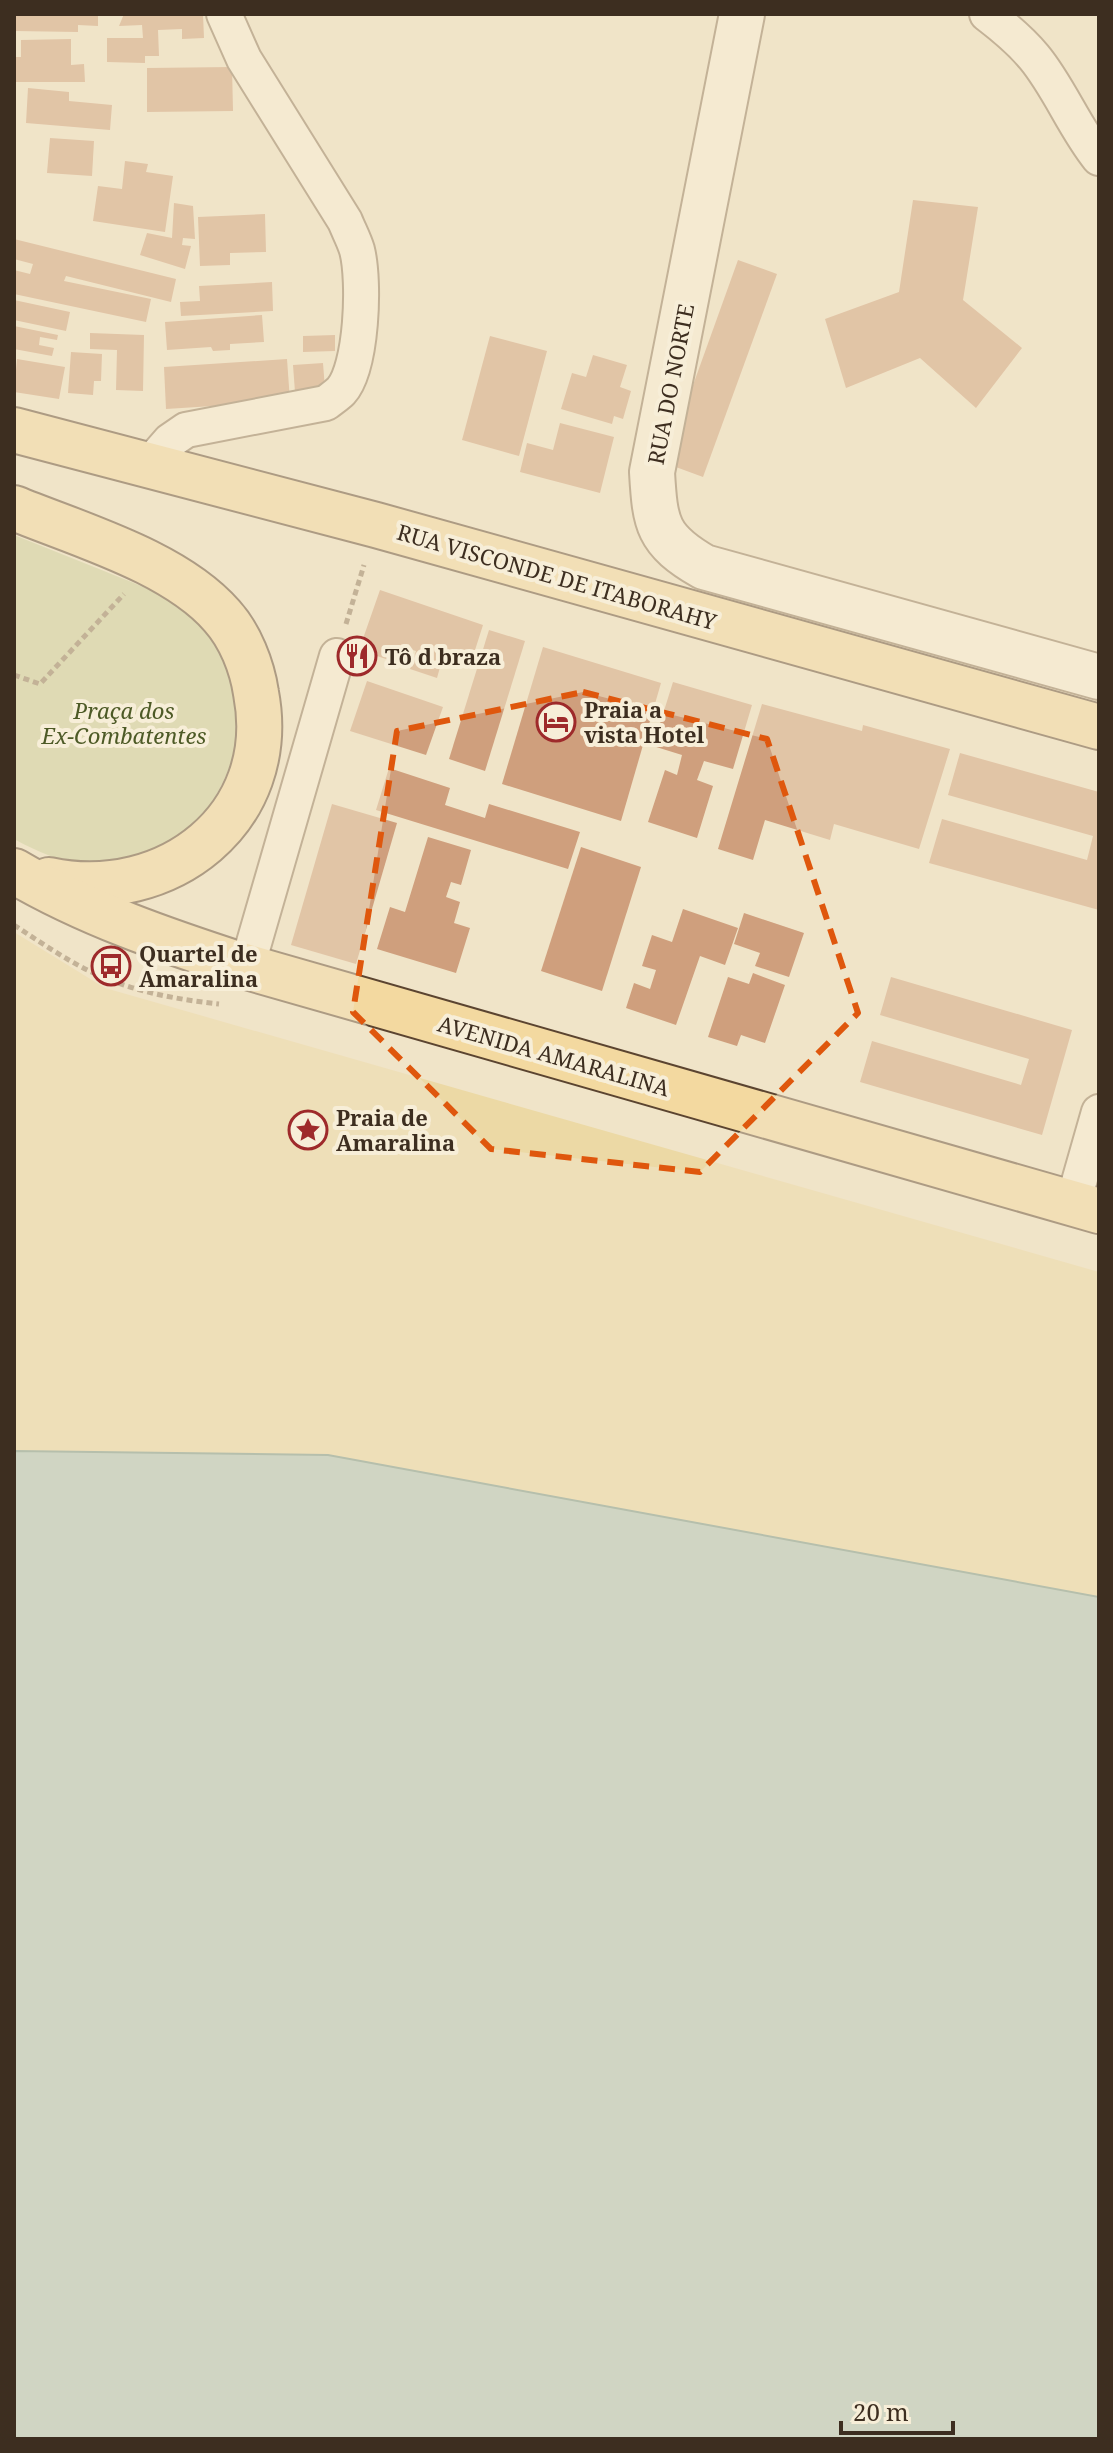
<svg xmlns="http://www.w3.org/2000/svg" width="1113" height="2453" font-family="'Noto Serif',serif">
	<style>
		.green { fill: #c9cf9b }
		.sand { fill: #ecd9a5 }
		.water { fill: #a9c4bc; stroke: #6f938a; stroke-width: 2 }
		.building { fill: #cf9f7d }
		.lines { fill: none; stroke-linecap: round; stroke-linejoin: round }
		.minor-casing { stroke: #8d765c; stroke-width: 38 }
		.tertiary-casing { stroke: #8d765c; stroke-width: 48 }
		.primary-casing { stroke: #5b4430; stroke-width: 48 }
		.path { stroke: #8d765c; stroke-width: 5; stroke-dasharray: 6 4; stroke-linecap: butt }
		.minor { stroke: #faf1dc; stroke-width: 34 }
		.tertiary { stroke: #faf1dc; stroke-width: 44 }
		.primary { stroke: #f3d9a0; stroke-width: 44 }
		.marked { fill: none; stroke: #df570d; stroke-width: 6; stroke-dasharray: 16 10; stroke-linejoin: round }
		.labels { text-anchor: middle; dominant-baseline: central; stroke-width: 8; stroke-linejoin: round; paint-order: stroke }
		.street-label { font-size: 22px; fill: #3d2e20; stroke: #f7eed8 }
		.poi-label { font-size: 22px; font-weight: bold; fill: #3d2e20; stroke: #f7eed8; text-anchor: start }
		.park-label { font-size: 22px; font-style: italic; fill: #4d5a26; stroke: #f7eed8 }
	</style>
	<rect width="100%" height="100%" fill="#f0e4c8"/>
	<path class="green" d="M14,535C44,547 74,559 104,571C136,584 176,598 200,623C216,641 231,669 236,693C251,767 194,854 118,866C83,871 45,856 14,839Z"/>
	<path class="sand" d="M14,932L105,988L1099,1272V1597L328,1455L14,1451Z"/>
	<path class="water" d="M14,1451L328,1455L1099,1597V2439H14Z"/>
	<g class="building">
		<path d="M14,14H98V26L78,25V32L14,31Z"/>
		<path d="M124,14H203L204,38L182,39V29L158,30L159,56H145V63L107,62V38H143L142,25L119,26Z"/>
		<path d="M71,39V65L84,64L85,82H14V57H21V40Z"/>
		<path d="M232,67L233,111L147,112V68Z"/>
		<path d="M28,88L69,92V101L112,105L110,130L26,123Z"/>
		<path d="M50,138L94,141L92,176L47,173Z"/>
		<path d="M125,161L148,164L146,172L173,176L165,232L93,221L98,186L122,189Z"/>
		<path d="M913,200L978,207L963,300L1022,348L976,408L920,358L846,388L825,319L899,292Z"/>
		<path d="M174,203L193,206L195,239L183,238L182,245L191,246L185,269L140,255L147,233L172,238Z"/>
		<path d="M265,214L266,252L230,253V265L200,266L198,217Z"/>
		<path d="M14,239L176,279L171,302L66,276L64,281L151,299L146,322L14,294V270L30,274L33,264L14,259Z"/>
		<path d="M738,260L777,274L703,477L665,463Z"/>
		<path d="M272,282L273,311L181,316L180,302L200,301L199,286Z"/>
		<path d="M14,300L70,312L66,331L14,320Z"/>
		<path d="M262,315L264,342L230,344V350L213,351L211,347L167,350L165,322Z"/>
		<path d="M14,326L58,335L57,340L40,337L39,345L54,348L52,356L14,349Z"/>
		<path d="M90,333L144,335L143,391L116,390L117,350L90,349Z"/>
		<path d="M335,335V351L303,352V336Z"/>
		<path d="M490,336L547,351L519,456L462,440Z"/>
		<path d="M71,352L102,354L101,381H94L93,395L68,393Z"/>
		<path d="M593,355L627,365L620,387L631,391L623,419L614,416L612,424L561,409L572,373L586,377Z"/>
		<path d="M17,359L65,367L59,399L14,392Z"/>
		<path d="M287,359L290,401L166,409L164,367Z"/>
		<path d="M323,363L325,389L295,392L293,365Z"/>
		<path d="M560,423L614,437L600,493L520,472L527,443L553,450Z"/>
		<path d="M380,590L483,625L469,669L442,660L437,678L410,669L416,651L397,645L392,661L359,650Z"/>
		<path d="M489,630L525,641L485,771L449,759Z"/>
		<path d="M543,647L661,683L621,821L502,784Z"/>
		<path d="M367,681L443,707L426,755L350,731Z"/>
		<path d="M673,682L752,705L733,769L704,761L697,780L713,786L697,838L648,822L665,770L677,775L682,755L653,746Z"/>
		<path d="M762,704L862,731L863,725L950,749L919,849L834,824L830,840L765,820L753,860L718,849Z"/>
		<path d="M960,753L1099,792V910L929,863L942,819L1087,860L1093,836L948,795Z"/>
		<path d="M389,768L450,788L445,805L485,818L489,804L580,832L568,869L376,810Z"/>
		<path d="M332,804L397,823L356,964L291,945Z"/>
		<path d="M428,837L471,850L461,885L451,882L446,897L460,902L454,923L470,928L456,973L377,949L390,907L405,912Z"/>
		<path d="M581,847L641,867L602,991L541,971Z"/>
		<path d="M683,909L738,928L725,965L700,956L676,1025L626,1008L634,983L650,989L656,970L642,966L652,935L672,942Z"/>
		<path d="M744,913L804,933L789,977L755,966L760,953L734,944Z"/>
		<path d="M753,973L785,985L765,1043L741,1035L737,1046L708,1037L728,977L749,984Z"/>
		<path d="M891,977L1072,1030L1042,1135L860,1082L872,1041L1021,1085L1029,1059L880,1015Z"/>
	</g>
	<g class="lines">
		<defs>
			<g id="minor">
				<path d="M987,14C1004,27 1020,40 1034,57C1059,87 1074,127 1099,158"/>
				<path d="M149,465L170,441L186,430L326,403C331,399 337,395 341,391C362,368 365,281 357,250C354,240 349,231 345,221L244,59L224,14"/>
				<path d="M247,967L337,656"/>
				<path d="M1073,1203L1099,1112"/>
			</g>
			<path id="tertiary" d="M742,14L652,472C655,524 657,540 704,567L1099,677"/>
			<g id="primary">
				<path d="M14,430L376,525L1099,727"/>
				<path d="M14,508C80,535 175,562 222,616C240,636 252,666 256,693C280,818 167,905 49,880"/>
				<path d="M14,871C87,914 167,941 247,967L1099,1211"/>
			</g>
		</defs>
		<use href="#minor" class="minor-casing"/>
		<use href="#tertiary" class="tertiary-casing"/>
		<use href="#primary" class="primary-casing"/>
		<g class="path">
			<path d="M346,624L364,565"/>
			<path d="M14,675L40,684L124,594"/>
			<path d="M14,925C43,944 73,965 105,978C141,993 181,1000 219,1004"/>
		</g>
		<use href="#minor" class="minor"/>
		<use href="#tertiary" class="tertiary"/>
		<use href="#primary" class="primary"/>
	</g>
	<path d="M0 0H1113V2453H0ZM583,692L767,739L858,1013L700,1172L491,1149L353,1012L397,731Z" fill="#f0e4c8" fill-opacity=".55" fill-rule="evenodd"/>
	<path class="marked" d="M583,692L767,739L858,1013L700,1172L491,1149L353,1012L397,731Z"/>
	<defs>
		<symbol id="restaurant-ring" viewBox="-11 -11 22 22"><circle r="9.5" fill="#f7eed8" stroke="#9e2a2b" stroke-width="1.5"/><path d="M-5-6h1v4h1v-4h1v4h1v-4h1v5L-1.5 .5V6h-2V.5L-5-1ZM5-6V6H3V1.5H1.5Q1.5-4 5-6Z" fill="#9e2a2b"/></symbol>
		<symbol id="hotel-ring" viewBox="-11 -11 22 22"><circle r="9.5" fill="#f7eed8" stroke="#9e2a2b" stroke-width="1.5"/><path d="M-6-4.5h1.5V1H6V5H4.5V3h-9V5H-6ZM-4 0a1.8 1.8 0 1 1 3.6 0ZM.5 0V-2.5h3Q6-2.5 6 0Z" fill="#9e2a2b"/></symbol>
		<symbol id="bus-ring" viewBox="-11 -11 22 22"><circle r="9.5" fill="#f7eed8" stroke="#9e2a2b" stroke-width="1.5"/><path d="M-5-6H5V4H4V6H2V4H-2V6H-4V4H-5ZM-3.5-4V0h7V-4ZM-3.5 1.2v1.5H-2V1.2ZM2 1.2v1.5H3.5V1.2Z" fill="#9e2a2b"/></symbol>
		<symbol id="sight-ring" viewBox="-11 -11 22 22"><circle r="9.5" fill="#f7eed8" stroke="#9e2a2b" stroke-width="1.5"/><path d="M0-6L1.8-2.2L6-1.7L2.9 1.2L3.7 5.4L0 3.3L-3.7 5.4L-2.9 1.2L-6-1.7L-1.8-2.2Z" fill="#9e2a2b"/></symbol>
	</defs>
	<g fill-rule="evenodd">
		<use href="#restaurant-ring" x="335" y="634" width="44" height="44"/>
		<use href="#hotel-ring" x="534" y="700" width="44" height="44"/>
		<use href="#bus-ring" x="89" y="944" width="44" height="44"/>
		<use href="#sight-ring" x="286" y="1108" width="44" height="44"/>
	</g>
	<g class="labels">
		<g class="street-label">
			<text transform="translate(670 384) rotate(-79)">RUA DO NORTE</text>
			<text transform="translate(557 576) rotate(16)">RUA VISCONDE DE ITABORAHY</text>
			<text transform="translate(554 1055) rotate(16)">AVENIDA AMARALINA</text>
		</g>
		<g class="poi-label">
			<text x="385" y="656">Tô d braza</text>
			<text x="584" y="709">Praia a<tspan x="584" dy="25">vista Hotel</tspan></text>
			<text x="139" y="953">Quartel de<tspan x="139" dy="25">Amaralina</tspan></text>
			<text x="336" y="1117">Praia de<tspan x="336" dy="25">Amaralina</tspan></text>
		</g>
		<g class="park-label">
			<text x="124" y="710">Praça dos<tspan x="124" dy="25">Ex-Combatentes</tspan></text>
		</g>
	</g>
	<rect width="1113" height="2453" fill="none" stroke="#3d2e20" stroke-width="32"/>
	<path d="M841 2421v12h112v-12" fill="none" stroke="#3d2e20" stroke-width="4"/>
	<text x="853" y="2421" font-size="24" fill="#3d2e20" stroke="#f7eed8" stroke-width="6" paint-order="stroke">20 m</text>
</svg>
